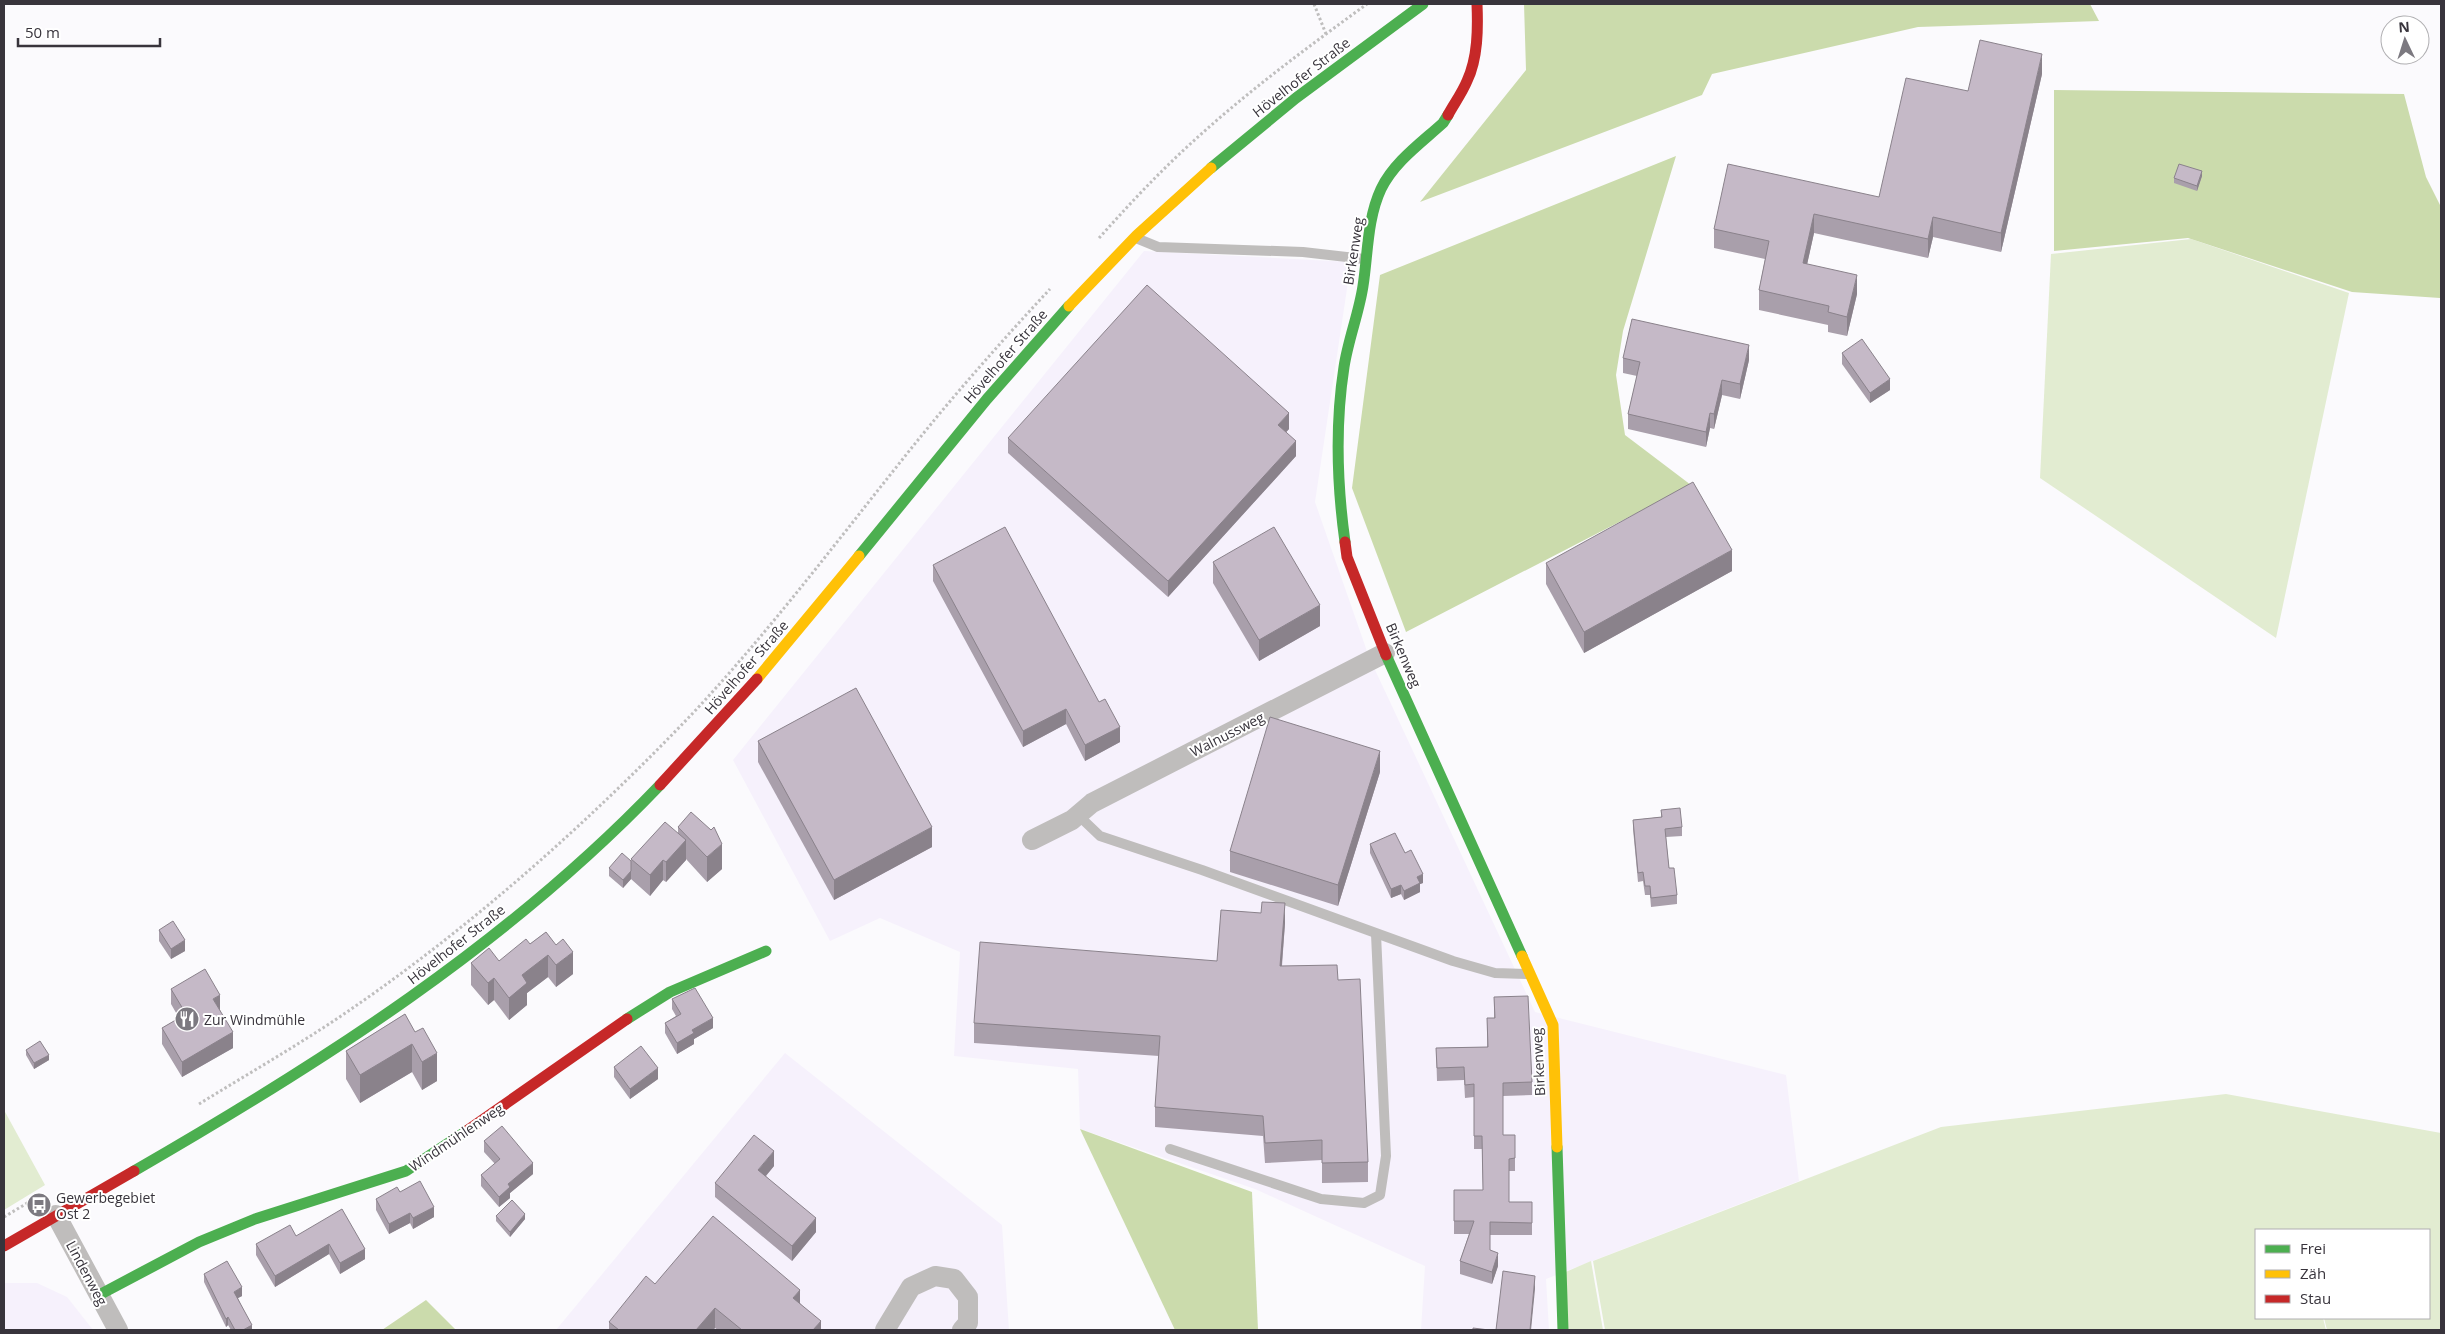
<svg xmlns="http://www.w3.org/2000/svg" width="2445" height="1334" font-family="'Open Sans',sans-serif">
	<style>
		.built { fill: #f6f1fc }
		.green { fill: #e2ecd1 }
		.forest { fill: #cbdbac }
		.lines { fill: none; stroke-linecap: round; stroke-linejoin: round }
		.path { stroke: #bfbebe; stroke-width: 3; stroke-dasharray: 2.5 2.5; stroke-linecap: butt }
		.lane { stroke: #bfbdbc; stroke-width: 10 }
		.street { stroke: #bfbdbc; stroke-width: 20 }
		.fast { stroke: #4caf50; stroke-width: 11 }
		.slow { stroke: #ffc107; stroke-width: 11 }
		.jam { stroke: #c62828; stroke-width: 11 }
		.wall { fill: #a99fab }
		.shaded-wall { fill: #8a828b }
		.building { fill: #c5b9c7; stroke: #8a828b }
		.labels { text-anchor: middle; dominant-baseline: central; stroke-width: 4; stroke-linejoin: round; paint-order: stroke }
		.street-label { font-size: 14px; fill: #38343c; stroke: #fff }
		.poi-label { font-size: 14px; fill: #38343c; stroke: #fff; text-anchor: start }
	</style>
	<rect width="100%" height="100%" fill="#fbfafd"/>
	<g class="built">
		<path d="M1144,251L1351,262L1315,502L1369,657L1535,1012L1786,1075L1799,1181L1546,1279L1549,1330H1421L1425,1266L1255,1189L1080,1129L1078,1069L954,1056L960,952L880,918L830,941L733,760Z"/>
		<path d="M785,1053L1002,1225L1009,1330H556Z"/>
		<path d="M4,1283H37L67,1297L93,1330H4Z"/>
	</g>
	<g class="green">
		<path d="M2191,239L2349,293L2276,638L2040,478L2051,254Z"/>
		<path d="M2226,1094L2441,1133V1330H2327L2324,1318H2429V1230H2256V1318H2323L2326,1330H1605L1593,1261L1941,1127Z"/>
		<path d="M4,1110L45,1185L4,1210Z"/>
		<path d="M1591,1261L1603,1330H1564L1561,1274Z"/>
	</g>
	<g class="forest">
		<path d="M1524,4H2090L2099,21L1918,27L1712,74L1702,95L1420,202L1526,70Z"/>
		<path d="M2054,90L2404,94L2426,177L2441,207V296L2440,298L2352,292L2188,238L2054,251Z"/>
		<path d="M1676,156L1623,331L1616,375L1625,435L1691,485L1406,632L1352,488L1380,275Z"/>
		<path d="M1080,1129L1252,1192L1258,1330H1175Z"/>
		<path d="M426,1300L456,1330H382Z"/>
	</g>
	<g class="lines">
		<g class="path">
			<path d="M1314,4L1326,34"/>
			<path d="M1099,238C1118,217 1137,196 1156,177C1220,112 1294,57 1367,4"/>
			<path d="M199,1104C246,1075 295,1047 341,1016C468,930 587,824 693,713C766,635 831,549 898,465C946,404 997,346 1050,289"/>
			<path d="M4,1217L29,1202"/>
		</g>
		<g class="lane">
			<path d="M1136,238L1158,247L1303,252L1364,259"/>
			<path d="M1078,815L1100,836L1202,870L1453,961L1495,973L1527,974"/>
			<path d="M1170,1149L1321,1199L1364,1203L1380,1195L1386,1156L1376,934"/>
		</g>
		<g class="street">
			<path d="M1032,840L1072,820L1092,803L1385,653"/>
			<path d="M56,1215L118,1330"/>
			<path d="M885,1330L911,1287L935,1276L954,1279L968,1297V1323L962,1330"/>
		</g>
		<g class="fast">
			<path d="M1211,168L1296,98L1423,4"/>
			<path d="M1345,542C1337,484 1335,425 1344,367C1348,340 1359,313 1363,286C1368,254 1367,219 1381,189C1394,162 1421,143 1443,123L1448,115"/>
			<path d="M859,556L987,399L1069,306"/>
			<path d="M1386,655L1522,956"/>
			<path d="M627,1019L670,992L766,951"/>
			<path d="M1557,1147L1563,1330"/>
			<path d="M134,1171C323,1062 508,944 660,785"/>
			<path d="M99,1295L199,1242L255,1219L406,1171L468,1130"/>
		</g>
		<g class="slow">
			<path d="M1069,306L1137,235L1211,168"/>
			<path d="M757,679L859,556"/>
			<path d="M1522,956L1553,1025L1557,1147"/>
		</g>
		<g class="jam">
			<path d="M1448,115C1454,104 1462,93 1467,81C1478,58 1478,28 1477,4"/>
			<path d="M1345,542L1347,557L1386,655"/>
			<path d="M660,785L757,679"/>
			<path d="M468,1130L627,1019"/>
			<path d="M4,1246L134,1171"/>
		</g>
	</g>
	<g class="wall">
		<path d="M2042,74L2001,252L1933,237L1928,258L1814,233L1807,264L1857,294L1847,336L1828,332V325L1759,310V290L1765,259L1714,248V229L1879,197L1968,91Z"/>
		<path d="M2202,176L2197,191L2174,183V178Z"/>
		<path d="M1842,353L1890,390L1870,403L1842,364Z"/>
		<path d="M1623,358L1749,360L1740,399L1722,395L1714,429L1710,428L1706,447L1628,429V414L1637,376L1623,373Z"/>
		<path d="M1289,429L1286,432L1296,456L1168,597L1008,453V438Z"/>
		<path d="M1213,562L1320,626L1259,661L1213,583Z"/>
		<path d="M1546,563L1732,571L1584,653L1546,584Z"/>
		<path d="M933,565L1120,742L1085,761L1066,724L1023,747L933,581Z"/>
		<path d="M758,741L932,847L834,900L758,762Z"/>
		<path d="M1380,772L1338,906L1230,872V851Z"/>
		<path d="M1661,810L1682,827V836L1666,837L1669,868L1677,895V904L1651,907L1650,895H1645L1643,881L1638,882L1633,829V820L1661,817Z"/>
		<path d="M678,827L722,869L707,882L686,859V860L666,882L663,880L650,896L631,879L623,888L609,876V868L631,861V859L678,834Z"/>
		<path d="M1370,844L1405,853L1423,883L1420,884V892L1404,900L1401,894L1391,898L1370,853Z"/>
		<path d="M1261,913L1285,923L1282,966L1338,980L1368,1162V1182L1322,1183V1160L1265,1163L1263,1136L1155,1127V1107L1159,1056L974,1043V1023L1217,961Z"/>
		<path d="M159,930L185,951L171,959L159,941Z"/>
		<path d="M546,932L573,974L556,987L548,977L527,993V1005L509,1020L494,1000L488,1005L471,985V963L499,961L530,944Z"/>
		<path d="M171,989L220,1010L233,1048L182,1077L162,1044V1028L179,1018L171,1004Z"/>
		<path d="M1494,997L1532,1082V1095L1503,1096V1135H1515V1171H1509V1202H1532V1235H1490V1250L1498,1266L1492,1284L1460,1274V1261L1469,1234H1454V1190H1483L1482,1149H1474V1097L1465,1098L1464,1080L1437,1081L1436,1048L1487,1047V1018H1494Z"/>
		<path d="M672,999L713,1028L694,1039V1044L677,1054L665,1033V1023L676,1016L672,1009Z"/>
		<path d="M405,1014L437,1081L422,1090L412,1072L360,1103L346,1079V1051Z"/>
		<path d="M26,1050L49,1060L34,1069L26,1055Z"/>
		<path d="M614,1067L658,1079L630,1099L614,1077Z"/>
		<path d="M484,1141L533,1174L510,1193V1198L499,1207L481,1186V1175L495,1164L484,1152Z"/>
		<path d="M774,1166L766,1176L816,1232L792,1261L715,1197V1183Z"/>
		<path d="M376,1199L434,1217L413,1229L410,1223L389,1234L376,1210Z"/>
		<path d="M496,1216L525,1219L510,1237L496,1221Z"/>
		<path d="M296,1236L365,1249V1259L340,1274L329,1254L275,1287L256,1255V1244Z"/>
		<path d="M204,1274L242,1296L238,1298L252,1330H231L228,1325L226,1327L204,1282Z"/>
		<path d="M655,1284L800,1303L821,1330H718L715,1328L713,1330H609V1322Z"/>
	</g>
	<g class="shaded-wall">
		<path d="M2042,54V74L2001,252V233Z"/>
		<path d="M2202,171V176L2197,191V186Z"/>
		<path d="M1814,214V233L1803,283V263Z"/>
		<path d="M1933,217V237L1928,258V239Z"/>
		<path d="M1857,275V294L1847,336V317Z"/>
		<path d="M1749,345V360L1740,399V384Z"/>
		<path d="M1890,379V390L1870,403V393Z"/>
		<path d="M1722,380V395L1714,429V414Z"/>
		<path d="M1289,413V429L1278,441V425Z"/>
		<path d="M1710,413V428L1706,447V432Z"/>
		<path d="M1296,441V456L1168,597V581Z"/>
		<path d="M1732,550V571L1584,653V632Z"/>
		<path d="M1320,605V626L1259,661V640Z"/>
		<path d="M1066,709V724L1023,747V731Z"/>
		<path d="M1120,727V742L1085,761V745Z"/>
		<path d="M1380,751V772L1338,906V885Z"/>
		<path d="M932,827V847L834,900V880Z"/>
		<path d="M686,840V860L666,882V862Z"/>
		<path d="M722,844V869L707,882V857Z"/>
		<path d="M663,860V880L650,896V875Z"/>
		<path d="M631,871V879L623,888V880Z"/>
		<path d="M1423,874V883L1420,884V892L1404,900V891L1417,877Z"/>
		<path d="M1401,885V894L1391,898V889Z"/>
		<path d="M1285,903V923L1280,986V966Z"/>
		<path d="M185,940V951L171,959V949Z"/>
		<path d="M573,952V974L556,987V965Z"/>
		<path d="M548,955V977L527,993V1005L509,1020V998L522,975Z"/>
		<path d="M494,978V1000L488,1005V983Z"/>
		<path d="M220,995V1011L213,999Z"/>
		<path d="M713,1018V1028L694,1039V1044L677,1054V1043L692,1030Z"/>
		<path d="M233,1032V1048L182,1077V1062Z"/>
		<path d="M412,1044V1072L360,1103V1075Z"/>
		<path d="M437,1053V1081L422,1090V1062Z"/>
		<path d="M49,1055V1060L34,1069V1063Z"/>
		<path d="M658,1068V1079L630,1099V1089Z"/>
		<path d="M774,1151V1166L758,1185V1170Z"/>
		<path d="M533,1163V1174L510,1193V1198L499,1207V1197L508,1184Z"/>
		<path d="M434,1207V1217L413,1229V1218Z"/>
		<path d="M410,1213V1223L389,1234V1224Z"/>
		<path d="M525,1214V1219L510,1237V1232Z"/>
		<path d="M816,1218V1232L792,1261V1246Z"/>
		<path d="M329,1244V1254L275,1287V1276Z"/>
		<path d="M365,1249V1259L340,1274V1263Z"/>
		<path d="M1498,1253V1266L1492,1284V1272Z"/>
		<path d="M1535,1276V1289L1531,1330H1530Z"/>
		<path d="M242,1287V1296L234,1300V1292Z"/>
		<path d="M800,1290V1310L793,1298Z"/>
		<path d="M715,1308V1328L713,1330H696Z"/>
		<path d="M228,1317V1325L226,1327V1319Z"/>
		<path d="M821,1321V1330H813Z"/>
		<path d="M252,1325V1330H243Z"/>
	</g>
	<g class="building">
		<path d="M1980,40L2042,54L2001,233L1933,217L1928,239L1814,214L1803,263L1857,275L1847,317L1828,312L1829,306L1759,290L1769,241L1714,229L1728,164L1879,197L1906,78L1968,91Z"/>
		<path d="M2179,164L2202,171L2197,186L2174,178Z"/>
		<path d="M1147,285L1289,413L1278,425L1296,441L1168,581L1008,438Z"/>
		<path d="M1632,319L1749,345L1740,384L1722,380L1714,414L1710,413L1706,432L1628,414L1640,362L1623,358Z"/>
		<path d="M1862,339L1890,379L1870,393L1842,353Z"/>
		<path d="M1693,482L1732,550L1584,632L1546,563Z"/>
		<path d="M1005,527L1099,702L1105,699L1120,727L1085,745L1066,709L1023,731L933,565Z"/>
		<path d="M1274,527L1320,605L1259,640L1213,562Z"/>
		<path d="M856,688L932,827L834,880L758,741Z"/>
		<path d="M1270,717L1380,751L1338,885L1230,851Z"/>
		<path d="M1680,808L1682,827L1665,829L1669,868H1674L1677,895L1651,898L1650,886H1645L1643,872L1638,873L1633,820L1662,817L1661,810Z"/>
		<path d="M691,812L711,830L714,827L722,844L707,857L678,827Z"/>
		<path d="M665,822L686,840L666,862L663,860L650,875L631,859Z"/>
		<path d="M1395,833L1405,853L1411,850L1423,874L1417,877L1420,883L1404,891L1401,885L1391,889L1370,844Z"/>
		<path d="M622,853L631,861V871L623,880L609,868Z"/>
		<path d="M1262,902L1285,903L1280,966L1337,965L1338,980L1360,979L1368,1162L1322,1163V1140L1265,1143L1263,1116L1155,1107L1160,1036L974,1023L980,942L1217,961L1221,910L1261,913Z"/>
		<path d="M173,921L185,940L171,949L159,930Z"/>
		<path d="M546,932L556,945L563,939L573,952L556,965L548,955L522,975L527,983L509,998L494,978L488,983L471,963L489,948L499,961L526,939L530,944Z"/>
		<path d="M205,969L220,995L213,999L233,1032L182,1062L162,1028L186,1014L171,989Z"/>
		<path d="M695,988L713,1018L692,1030L694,1033L677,1043L665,1023L681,1014L672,999Z"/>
		<path d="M1528,996L1532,1082L1503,1083V1135H1515V1158L1509,1159V1202H1532V1223L1490,1222V1250L1498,1253L1492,1272L1460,1261L1474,1221H1454V1190H1483L1482,1136H1474V1084L1465,1085L1464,1067L1437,1068L1436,1048L1488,1047L1487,1018H1495L1494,997Z"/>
		<path d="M405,1014L415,1032L423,1028L437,1053L422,1062L412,1044L360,1075L346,1051Z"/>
		<path d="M40,1041L49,1055L34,1063L26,1050Z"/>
		<path d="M641,1046L658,1068L630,1089L614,1067Z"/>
		<path d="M502,1126L533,1163L508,1184L510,1187L499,1197L481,1175L500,1159L484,1141Z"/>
		<path d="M754,1135L774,1151L758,1170L816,1218L792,1246L715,1183Z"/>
		<path d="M420,1181L434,1207L413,1218L410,1213L389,1224L376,1199L397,1187L400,1192Z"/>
		<path d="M512,1200L525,1214L510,1232L496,1216Z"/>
		<path d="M342,1209L365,1249L340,1263L329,1244L275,1276L256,1244L290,1225L296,1236Z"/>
		<path d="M713,1216L800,1290L793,1298L821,1321L813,1330H742L715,1308L696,1330H619L609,1322L646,1276L655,1284Z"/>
		<path d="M227,1261L242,1287L234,1292L252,1325L243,1330H235L228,1317L226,1319L204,1274Z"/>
		<path d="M1503,1271L1535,1276L1530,1330H1496Z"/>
		<path d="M1473,1328L1489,1330H1473Z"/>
	</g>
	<defs>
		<symbol id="restaurant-disc" viewBox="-11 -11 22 22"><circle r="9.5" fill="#7c7980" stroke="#fff"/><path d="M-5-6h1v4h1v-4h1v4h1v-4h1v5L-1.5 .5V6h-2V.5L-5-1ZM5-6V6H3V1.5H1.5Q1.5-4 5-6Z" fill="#fff"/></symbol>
		<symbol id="bus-disc" viewBox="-11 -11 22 22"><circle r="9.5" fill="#7c7980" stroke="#fff"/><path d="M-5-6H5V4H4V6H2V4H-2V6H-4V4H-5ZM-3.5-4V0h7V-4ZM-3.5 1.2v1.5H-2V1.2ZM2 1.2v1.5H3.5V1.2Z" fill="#fff"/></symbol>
	</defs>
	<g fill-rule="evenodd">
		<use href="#restaurant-disc" x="173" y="1005" width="28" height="28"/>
		<use href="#bus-disc" x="25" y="1191" width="28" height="28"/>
	</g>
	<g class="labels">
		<g class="street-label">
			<text transform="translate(1301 77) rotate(-38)">Hövelhofer Straße</text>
			<text transform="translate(1353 251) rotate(-81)">Birkenweg</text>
			<text transform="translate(1005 356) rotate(-49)">Hövelhofer Straße</text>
			<text transform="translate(1404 655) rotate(67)">Birkenweg</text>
			<text transform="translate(746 667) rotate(-49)">Hövelhofer Straße</text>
			<text transform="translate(1227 734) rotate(-27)">Walnussweg</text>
			<text transform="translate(456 944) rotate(-38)">Hövelhofer Straße</text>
			<text transform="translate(1538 1062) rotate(-93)">Birkenweg</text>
			<text transform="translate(456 1137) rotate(-34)">Windmühlenweg</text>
			<text transform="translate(87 1273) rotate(62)">Lindenweg</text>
		</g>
		<g class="poi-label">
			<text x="204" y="1019">Zur Windmühle</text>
			<text x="56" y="1197">Gewerbegebiet<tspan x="56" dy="16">Ost 2</tspan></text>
		</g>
	</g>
	<rect width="2445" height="1334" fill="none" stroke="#38343c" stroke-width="10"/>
	<rect x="2255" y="1229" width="175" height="90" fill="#ffffff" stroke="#afaeb1"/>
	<rect x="2265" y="1245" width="25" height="8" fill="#4caf50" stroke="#afaeb1"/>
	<text x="2300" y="1254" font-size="15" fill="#38343c">Frei</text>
	<rect x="2265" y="1270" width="25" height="8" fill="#ffc107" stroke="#afaeb1"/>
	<text x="2300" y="1279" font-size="15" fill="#38343c">Zäh</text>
	<rect x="2265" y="1295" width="25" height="8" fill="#c62828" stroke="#afaeb1"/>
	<text x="2300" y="1304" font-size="15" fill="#38343c">Stau</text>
	<g transform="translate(2405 40) rotate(356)"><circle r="24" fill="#ffffff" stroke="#afaeb1"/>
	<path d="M0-4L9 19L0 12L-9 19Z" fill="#7c7980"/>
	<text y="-8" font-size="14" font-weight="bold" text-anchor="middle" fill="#38343c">N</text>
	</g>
	<path d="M18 38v8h142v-8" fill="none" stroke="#38343c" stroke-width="2.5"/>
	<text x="25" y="38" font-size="15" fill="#38343c" stroke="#ffffff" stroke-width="4" paint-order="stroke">50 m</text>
</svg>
